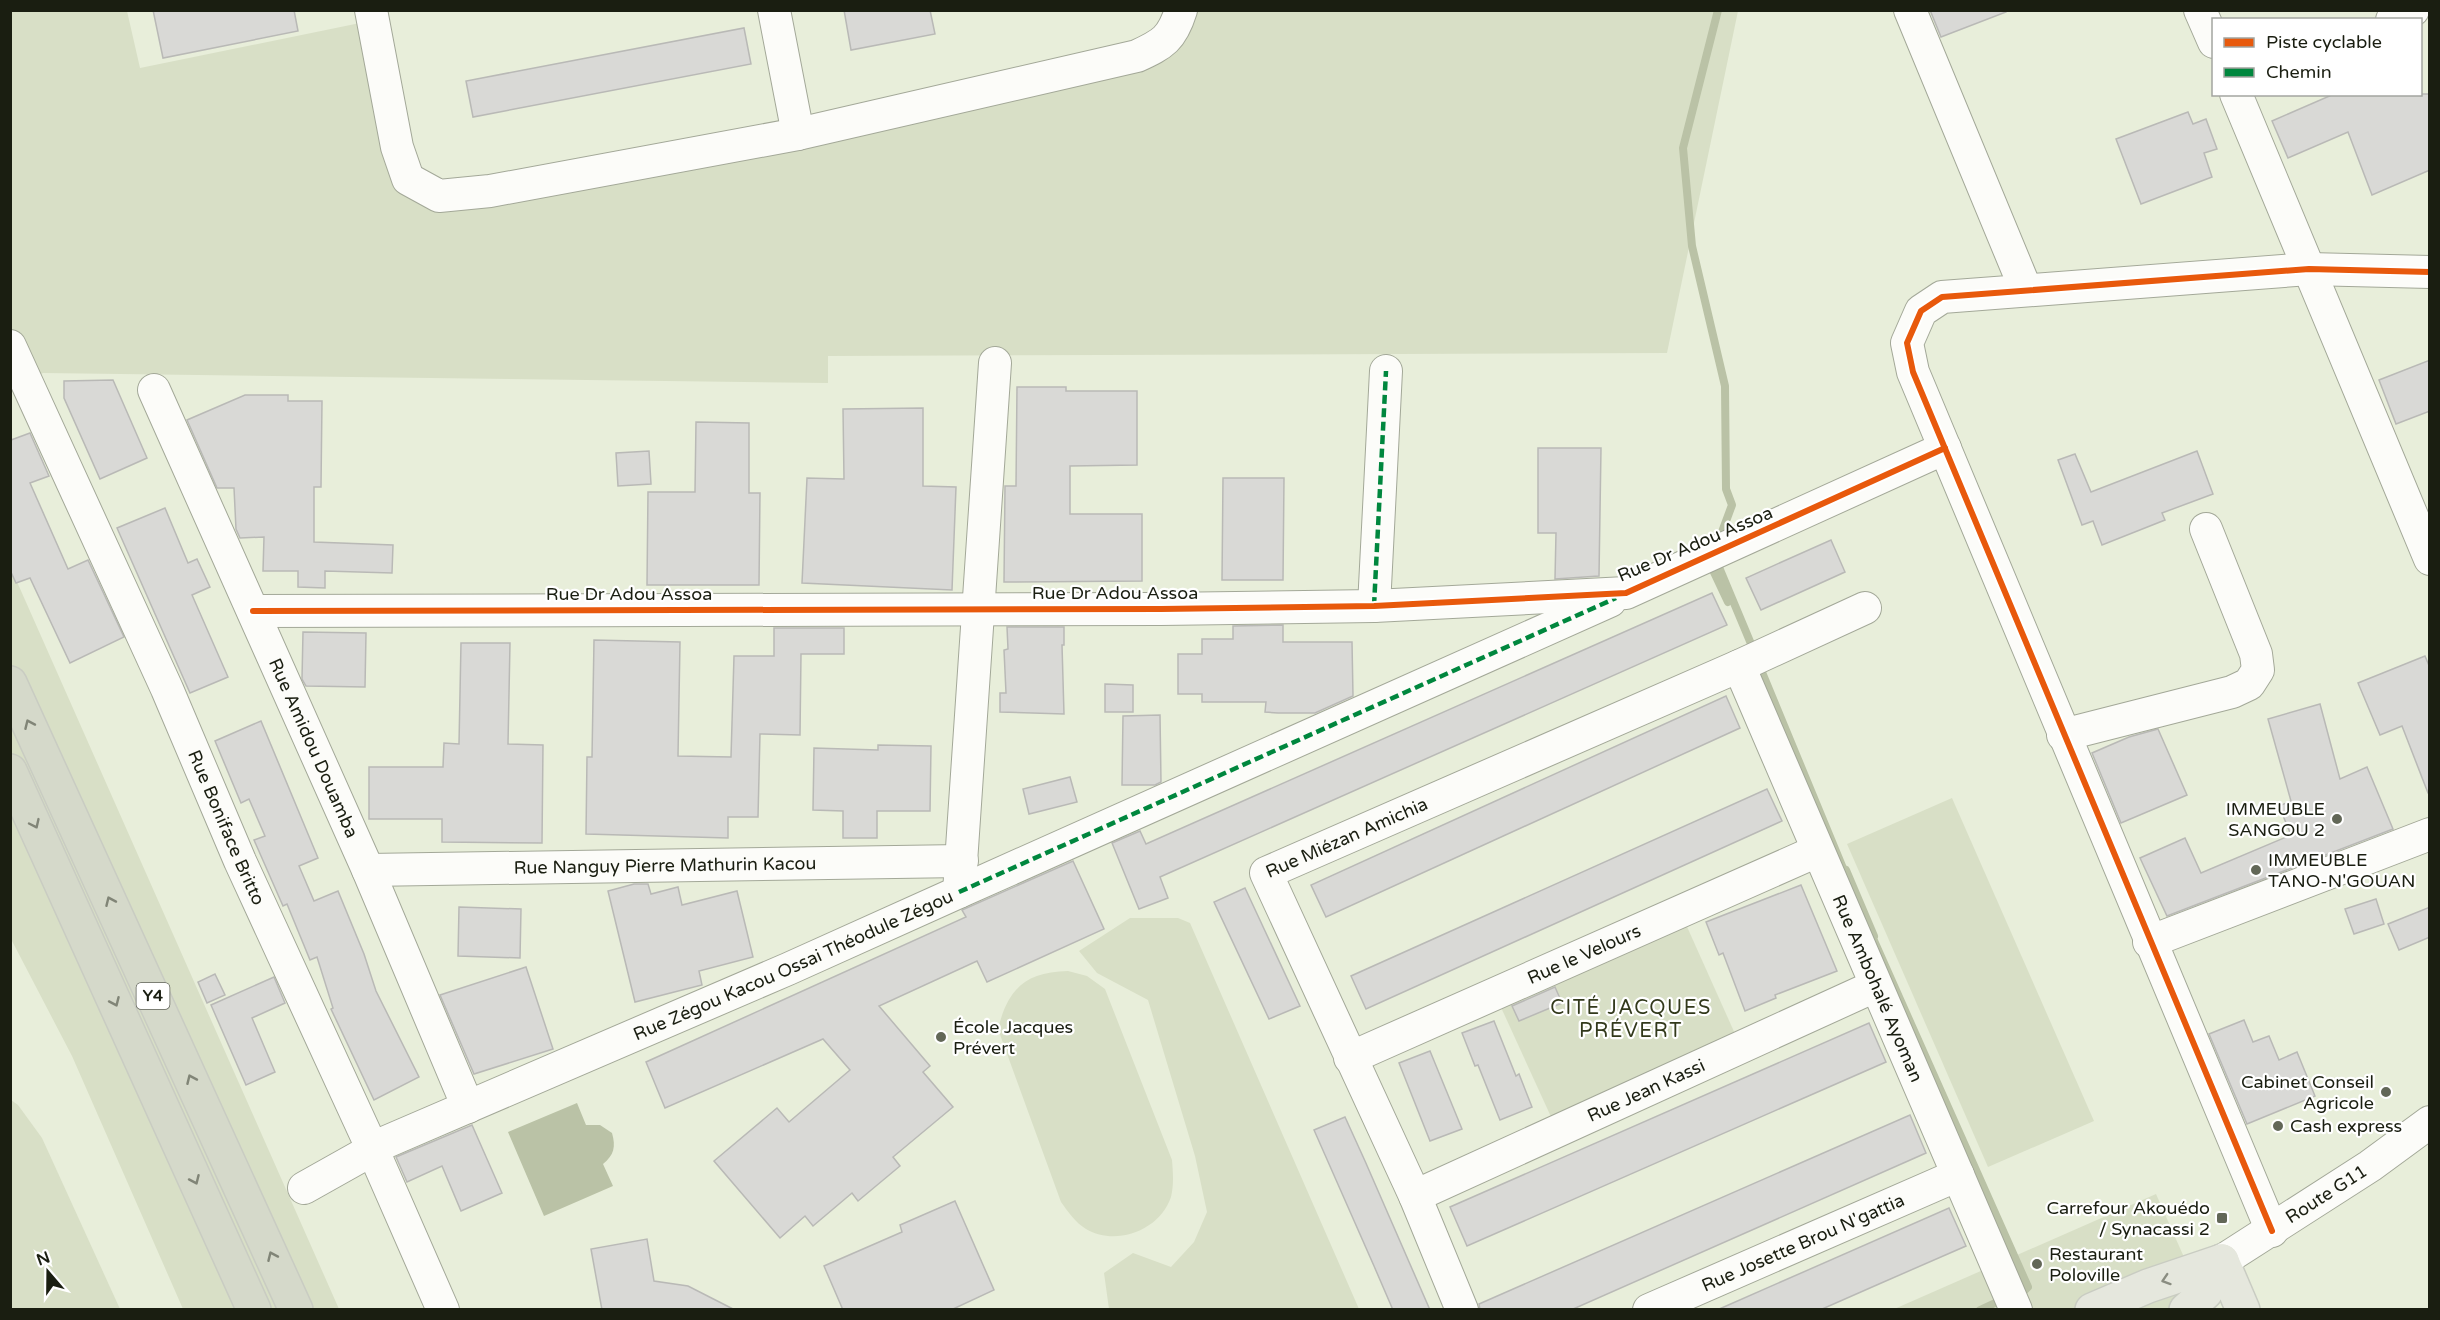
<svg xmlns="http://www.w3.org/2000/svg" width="2440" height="1320" font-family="'Varela Round',sans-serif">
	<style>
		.green { fill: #d8dfc6 }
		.water { fill: #bac2a6 }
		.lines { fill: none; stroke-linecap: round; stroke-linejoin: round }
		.stream { stroke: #bac2a6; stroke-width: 8 }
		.building { fill: #d9d9d6; stroke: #b9b9b6; stroke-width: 1.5 }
		.minor-casing { stroke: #a3a898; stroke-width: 34 }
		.major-casing { stroke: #c9ccc2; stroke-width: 36 }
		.highway-casing { stroke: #c9ccc2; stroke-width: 36 }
		.minor { stroke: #fcfcf9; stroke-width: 32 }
		.major { stroke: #e5e7dd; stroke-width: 33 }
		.highway { stroke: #d5d9ca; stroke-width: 33 }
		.quiet { stroke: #00873e; stroke-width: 4.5; stroke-dasharray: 9 4.5; stroke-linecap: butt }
		.cycleway-casing { stroke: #fff; stroke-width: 10 }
		.cycleway { stroke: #e8590c; stroke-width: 6 }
		.oneway { stroke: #818577 }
		.oneway2 { stroke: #8a8d81 }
		.poi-dot { fill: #626757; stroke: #fff; stroke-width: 2 }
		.labels { text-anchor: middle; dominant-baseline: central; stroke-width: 4.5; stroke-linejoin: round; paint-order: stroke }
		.shield { fill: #fff; stroke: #5f6258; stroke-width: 1.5 }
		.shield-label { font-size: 16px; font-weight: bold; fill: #1a1e11 }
		.street-label { font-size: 18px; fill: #1a1e11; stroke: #fff }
		.poi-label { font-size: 18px; fill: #1a1e11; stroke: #fff; text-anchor: start }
		.neighbourhood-label { font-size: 20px; letter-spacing: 1.5px; fill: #32391b; stroke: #fff }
	</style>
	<rect width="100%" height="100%" fill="#e8eeda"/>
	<g class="green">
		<path d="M10,11H127L140,68L360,23L389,157L439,199L1161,62L1193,11H1738L1667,353L828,356V383L43,373L11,387Z"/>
		<path d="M10,566L339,1309H183L72,1056L11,939Z"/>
		<path d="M1952,798L2094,1121L1988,1167L1847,844Z"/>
		<path d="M1130,918H1178L1190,923L1359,1309H1109L1104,1273L1133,1253L1171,1267L1194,1242L1207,1212L1195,1156L1148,1000L1097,973L1079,951Z"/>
		<path d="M1684,920L1736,1036L1552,1119L1499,1003Z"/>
		<path d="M1068,971L1087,976L1105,989L1172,1160C1173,1173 1174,1184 1171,1197C1160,1230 1116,1247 1086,1229C1075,1222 1069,1213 1061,1202L998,1029C1008,989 1025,972 1068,971Z"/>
		<path d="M11,1100L18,1105L42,1138L120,1309H11Z"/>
		<path d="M2156,1194L2207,1309L1892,1310Z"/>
	</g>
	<path class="water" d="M577,1103L586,1125H600L612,1133C616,1147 614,1155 603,1164L613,1186L544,1216L508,1132Z"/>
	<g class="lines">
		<g class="stream">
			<path d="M1718,10L1683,148L1692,246L1725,386L1726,489L1732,505L1719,540"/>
			<path d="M1716,560L1754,651"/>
			<path d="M1712,568L1728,602"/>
			<path d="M1759,665L1845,873"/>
			<path d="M1846,870L1874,936"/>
			<path d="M1871,934L2028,1287L2019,1296"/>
			<path d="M1980,1310L1995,1303"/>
		</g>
	</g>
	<g class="building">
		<path d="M153,10H294L298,31L163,58Z"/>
		<path d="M844,10H930L935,34L851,50Z"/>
		<path d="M1930,10H2006V12L1941,37Z"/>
		<path d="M744,28L751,64L473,117L466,81Z"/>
		<path d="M2334,94H2430V170L2372,195L2348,132L2288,158L2272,121Z"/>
		<path d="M2188,112L2193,124L2206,119L2217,149L2204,153L2212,177L2141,204L2116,139Z"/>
		<path d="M2430,360V411L2396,424L2379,380Z"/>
		<path d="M113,380L147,458L100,479L64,398V381Z"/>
		<path d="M1017,387H1066V391H1137V465L1070,466V514H1142V581L1004,582L1005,486H1016Z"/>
		<path d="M245,395H288V401H322L321,487H314V542L393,545L392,573L325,571V588L298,587V571H263L264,537L240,538L236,529L234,488H217L187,420Z"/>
		<path d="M923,408V486L956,487L952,590L802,583L807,478L844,479L843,409Z"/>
		<path d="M696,422L749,423V493H760L759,585H647L648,492H695Z"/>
		<path d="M30,433L49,476L30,483L68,569L88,560L124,637L70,663L30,578L16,583L10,570V438L11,440Z"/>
		<path d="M1538,448H1601L1599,576L1555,579L1556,533H1538Z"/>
		<path d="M649,451L651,484L618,486L616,453Z"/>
		<path d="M2197,451L2213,494L2162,513L2165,520L2102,545L2093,521L2082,525L2058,460L2075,454L2091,492Z"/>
		<path d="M1223,478H1284L1283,580H1222Z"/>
		<path d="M165,508L188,563L197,559L210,587L192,595L228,677L190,693L117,528Z"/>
		<path d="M1831,540L1845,572L1761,610L1746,578Z"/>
		<path d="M1712,593L1727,625L1160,877L1168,898L1139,909L1112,843L1140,831L1146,844Z"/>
		<path d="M1283,625V642H1352L1353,696L1315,713H1278L1265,712L1266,702H1202V694H1178V654H1202V639H1233V626Z"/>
		<path d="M1007,627H1064V645H1062L1064,714L1000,712V693H1006L1004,650L1008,649Z"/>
		<path d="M774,628H844V654H801L800,735L760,734L758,817H728V838L586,834L587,757H592L594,640L680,642L678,756L731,757L734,656H774Z"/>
		<path d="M303,632L366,633L365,687L306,686L302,679Z"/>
		<path d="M461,643H510L508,744L543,745L542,843L442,842V819H369V767H443L444,743L459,744Z"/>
		<path d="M2425,656L2430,668V793H2428L2402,726L2380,735L2358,683Z"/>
		<path d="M1105,684L1133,685V712H1105Z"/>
		<path d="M1726,696L1740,728L1326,917L1311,885Z"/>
		<path d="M2320,704L2340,779L2367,767L2393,829L2167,916L2140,858L2185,838L2201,873L2291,835L2279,806L2291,801L2268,719Z"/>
		<path d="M1160,715L1161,782L1155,785H1122L1123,716Z"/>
		<path d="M261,721L318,858L299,866L314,901L338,891L364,954L376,991L419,1077L374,1100L331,1009L333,1008L317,957L310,960L287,904L283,906L254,840L265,836L249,799L241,803L215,741Z"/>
		<path d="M2158,729L2187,795L2121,823L2092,753L2129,737Z"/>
		<path d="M878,745L931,746L930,811H877V838H843V811L813,810L814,748L878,750Z"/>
		<path d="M1070,777L1077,802L1029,814L1023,789Z"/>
		<path d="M1767,789L1782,821L1366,1009L1351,976Z"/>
		<path d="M1073,861L1104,929L987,982L977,961L879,1006L930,1066L923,1072L953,1107L893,1157L900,1166L858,1201L852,1193L813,1226L805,1216L780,1238L714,1161L777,1108L789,1122L850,1070L823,1039L665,1108L646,1062L966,917L962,910Z"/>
		<path d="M634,884H648L651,894L678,887L682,905L737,891L753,957L699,971L702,985L635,1002L608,891Z"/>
		<path d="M1801,885L1837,971L1775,995L1776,998L1745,1011L1723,953L1719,955L1706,922Z"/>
		<path d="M1245,888L1300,1006L1269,1019L1214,902Z"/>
		<path d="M2376,899L2384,924L2354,934L2345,909Z"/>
		<path d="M459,907L521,909L520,958L458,956Z"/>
		<path d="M2430,907V937L2399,950L2388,924Z"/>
		<path d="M526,967L553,1049L474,1074L440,995Z"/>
		<path d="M215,974L225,995L207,1003L198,982Z"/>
		<path d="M274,977L285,1003L252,1018L275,1072L246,1085L211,1005Z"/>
		<path d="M1555,987L1562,1003L1519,1021L1512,1006Z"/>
		<path d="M2244,1020L2253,1042L2269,1036L2279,1060L2297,1052L2315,1096L2247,1124L2209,1034Z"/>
		<path d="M1494,1021L1516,1076L1519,1074L1532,1107L1500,1120L1478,1065L1475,1066L1462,1033Z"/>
		<path d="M1869,1023L1886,1062L1467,1246L1450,1207Z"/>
		<path d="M1430,1051L1462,1129L1430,1141L1399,1063Z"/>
		<path d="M1910,1115L1926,1153L1571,1310H1480L1479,1304Z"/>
		<path d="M1345,1117L1365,1161L1430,1310H1393L1374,1266L1314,1130Z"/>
		<path d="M472,1125L502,1193L461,1211L442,1166L407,1182L396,1157Z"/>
		<path d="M955,1201L994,1290L951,1310H843L824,1266L902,1232L900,1225Z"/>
		<path d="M1949,1208L1966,1246L1879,1284L1820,1310H1717Z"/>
		<path d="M647,1239L654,1281L688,1286L735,1310H602L591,1249Z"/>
	</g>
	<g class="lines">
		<defs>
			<g id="minor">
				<path d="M371,10L397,147L408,179L439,196L490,191L798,134L1137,56C1163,44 1172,39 1181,10"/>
				<path d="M774,10L798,134"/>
				<path d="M1910,10L2026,290"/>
				<path d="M2200,10L2214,42"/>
				<path d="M2392,20L2413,10"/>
				<path d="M2236,94L2430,559"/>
				<path id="s1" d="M10,346L167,689L240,861L372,1148L443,1310"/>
				<path id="s2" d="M154,390L368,870L468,1107"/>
				<path d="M1374,606L1386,371"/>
				<path d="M253,611L1161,609L1374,606L1626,593L1945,448"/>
				<path id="s3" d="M1739,666L2016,1310"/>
				<path d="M2063,735L2232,692L2249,684L2258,670L2256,654L2206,529"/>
				<path id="s4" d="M368,870L962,861"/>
				<path d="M959,892L1610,601"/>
				<path d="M2149,942L2430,834"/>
				<path id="s5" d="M1350,1058L1817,851"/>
				<path id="s6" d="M304,1188L386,1142L788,969L959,892L995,363"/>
				<path id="s7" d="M1415,1196L1875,986"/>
				<path d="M2272,1231L1913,372L1907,343L1921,311L1942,297L2309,269L2430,272"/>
				<path id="s8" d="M2222,1261L2370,1166L2430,1122"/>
				<path id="s9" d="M1462,1310L1415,1196L1266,873L1739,666L1865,608"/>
				<path id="s10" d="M1649,1310L1958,1175"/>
			</g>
			<g id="major">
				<path d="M2222,1261L2243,1310"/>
				<path d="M2092,1310L2148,1286L2222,1261"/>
				<path d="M2186,1310L2206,1292L2222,1261"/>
			</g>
			<g id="highway">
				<path d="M10,683L296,1310"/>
				<path d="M10,771L254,1310"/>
			</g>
		</defs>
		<use href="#minor" class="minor-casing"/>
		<use href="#major" class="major-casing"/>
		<use href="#highway" class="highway-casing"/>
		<use href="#minor" class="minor"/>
		<use href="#major" class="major"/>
		<use href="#highway" class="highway"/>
		<g class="quiet">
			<path d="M1374,606L1386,371"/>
			<path d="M959,892L1616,598"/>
		</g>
		<defs>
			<g id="cycleway">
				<path d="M253,611L1161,609L1374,606L1626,593L1945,448"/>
				<path d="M2272,1231L1913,372L1907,343L1921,311L1942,297L2309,269L2430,272"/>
			</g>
		</defs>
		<use href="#cycleway" class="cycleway-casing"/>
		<use href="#cycleway" class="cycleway"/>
	</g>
	<defs><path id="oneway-chevron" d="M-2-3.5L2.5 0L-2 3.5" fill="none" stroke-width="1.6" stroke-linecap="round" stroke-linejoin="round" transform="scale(1.5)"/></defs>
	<g class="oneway">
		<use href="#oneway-chevron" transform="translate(29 724) rotate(-114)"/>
		<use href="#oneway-chevron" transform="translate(35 824) rotate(65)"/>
		<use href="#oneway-chevron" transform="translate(110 901) rotate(-114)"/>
		<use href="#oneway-chevron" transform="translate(115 1002) rotate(66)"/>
		<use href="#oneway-chevron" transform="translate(191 1079) rotate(-114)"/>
		<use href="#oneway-chevron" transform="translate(195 1180) rotate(66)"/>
		<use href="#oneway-chevron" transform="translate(272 1256) rotate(-114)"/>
	</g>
	<use class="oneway2" href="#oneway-chevron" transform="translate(2166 1280) rotate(162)"/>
	<g class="poi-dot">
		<circle cx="2337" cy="819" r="6"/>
		<circle cx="2256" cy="870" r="6"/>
		<circle cx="941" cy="1037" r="6"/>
		<circle cx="2386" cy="1092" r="6"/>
		<circle cx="2278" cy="1126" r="6"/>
		<rect x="2216" y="1212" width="12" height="12" rx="3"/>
		<circle cx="2037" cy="1264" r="6"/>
	</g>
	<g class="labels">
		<rect class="shield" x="136.5" y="983" width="33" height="26" rx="4.5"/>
		<g class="shield-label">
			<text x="153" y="996">Y4</text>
		</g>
		<g class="street-label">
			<text transform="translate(1695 544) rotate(-23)">Rue Dr Adou Assoa</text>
			<text x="1115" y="593">Rue Dr Adou Assoa</text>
			<text x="629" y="594">Rue Dr Adou Assoa</text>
			<text stroke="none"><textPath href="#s2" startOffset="392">Rue Amidou Douamba</textPath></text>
			<text stroke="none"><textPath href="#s1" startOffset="528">Rue Boniface Britto</textPath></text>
			<text stroke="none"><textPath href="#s9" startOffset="567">Rue Miézan Amichia</textPath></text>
			<text stroke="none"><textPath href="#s4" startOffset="297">Rue Nanguy Pierre Mathurin Kacou</textPath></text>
			<text stroke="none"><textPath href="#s5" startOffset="256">Rue le Velours</textPath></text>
			<text stroke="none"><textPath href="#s6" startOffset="538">Rue Zégou Kacou Ossai Théodule Zégou</textPath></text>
			<text stroke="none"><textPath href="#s3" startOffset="351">Rue Ambohalé Ayoman</textPath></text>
			<text stroke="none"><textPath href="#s7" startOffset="254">Rue Jean Kassi</textPath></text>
			<text stroke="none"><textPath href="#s8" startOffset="124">Route G11</textPath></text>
			<text stroke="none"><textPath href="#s10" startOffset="168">Rue Josette Brou N'gattia</textPath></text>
		</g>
		<g class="poi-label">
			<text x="2325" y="809" text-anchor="end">IMMEUBLE<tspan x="2325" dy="21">SANGOU 2</tspan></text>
			<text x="2268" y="860">IMMEUBLE<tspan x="2268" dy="21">TANO-N'GOUAN</tspan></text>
			<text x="953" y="1027">École Jacques<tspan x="953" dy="21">Prévert</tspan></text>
			<text x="2374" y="1082" text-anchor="end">Cabinet Conseil<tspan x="2374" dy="21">Agricole</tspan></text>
			<text x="2290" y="1126">Cash express</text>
			<text x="2210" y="1208" text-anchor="end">Carrefour Akouédo<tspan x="2210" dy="21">/ Synacassi 2</tspan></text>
			<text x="2049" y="1254">Restaurant<tspan x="2049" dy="21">Poloville</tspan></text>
		</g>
		<g class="neighbourhood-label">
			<text x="1631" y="1008">CITÉ JACQUES<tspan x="1631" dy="23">PRÉVERT</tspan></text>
		</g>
	</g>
	<rect width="2440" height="1320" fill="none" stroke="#1a1e11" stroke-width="24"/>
	<rect x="2212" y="18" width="210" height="78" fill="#ffffff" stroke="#a3a5a0" stroke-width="1.5"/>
	<rect x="2224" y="38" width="30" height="9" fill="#e8590c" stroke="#a3a5a0" stroke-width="1.5"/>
	<text x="2266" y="48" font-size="18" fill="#1a1e11">Piste cyclable</text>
	<rect x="2224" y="68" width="30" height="9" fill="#00873e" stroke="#a3a5a0" stroke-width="1.5"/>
	<text x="2266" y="78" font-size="18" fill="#1a1e11">Chemin</text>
	<g transform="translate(48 1272) rotate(340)" stroke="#ffffff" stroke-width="4.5" paint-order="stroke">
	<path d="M0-4.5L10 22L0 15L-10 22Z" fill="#1a1e11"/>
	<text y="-9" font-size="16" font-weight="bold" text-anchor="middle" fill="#1a1e11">N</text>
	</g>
</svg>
